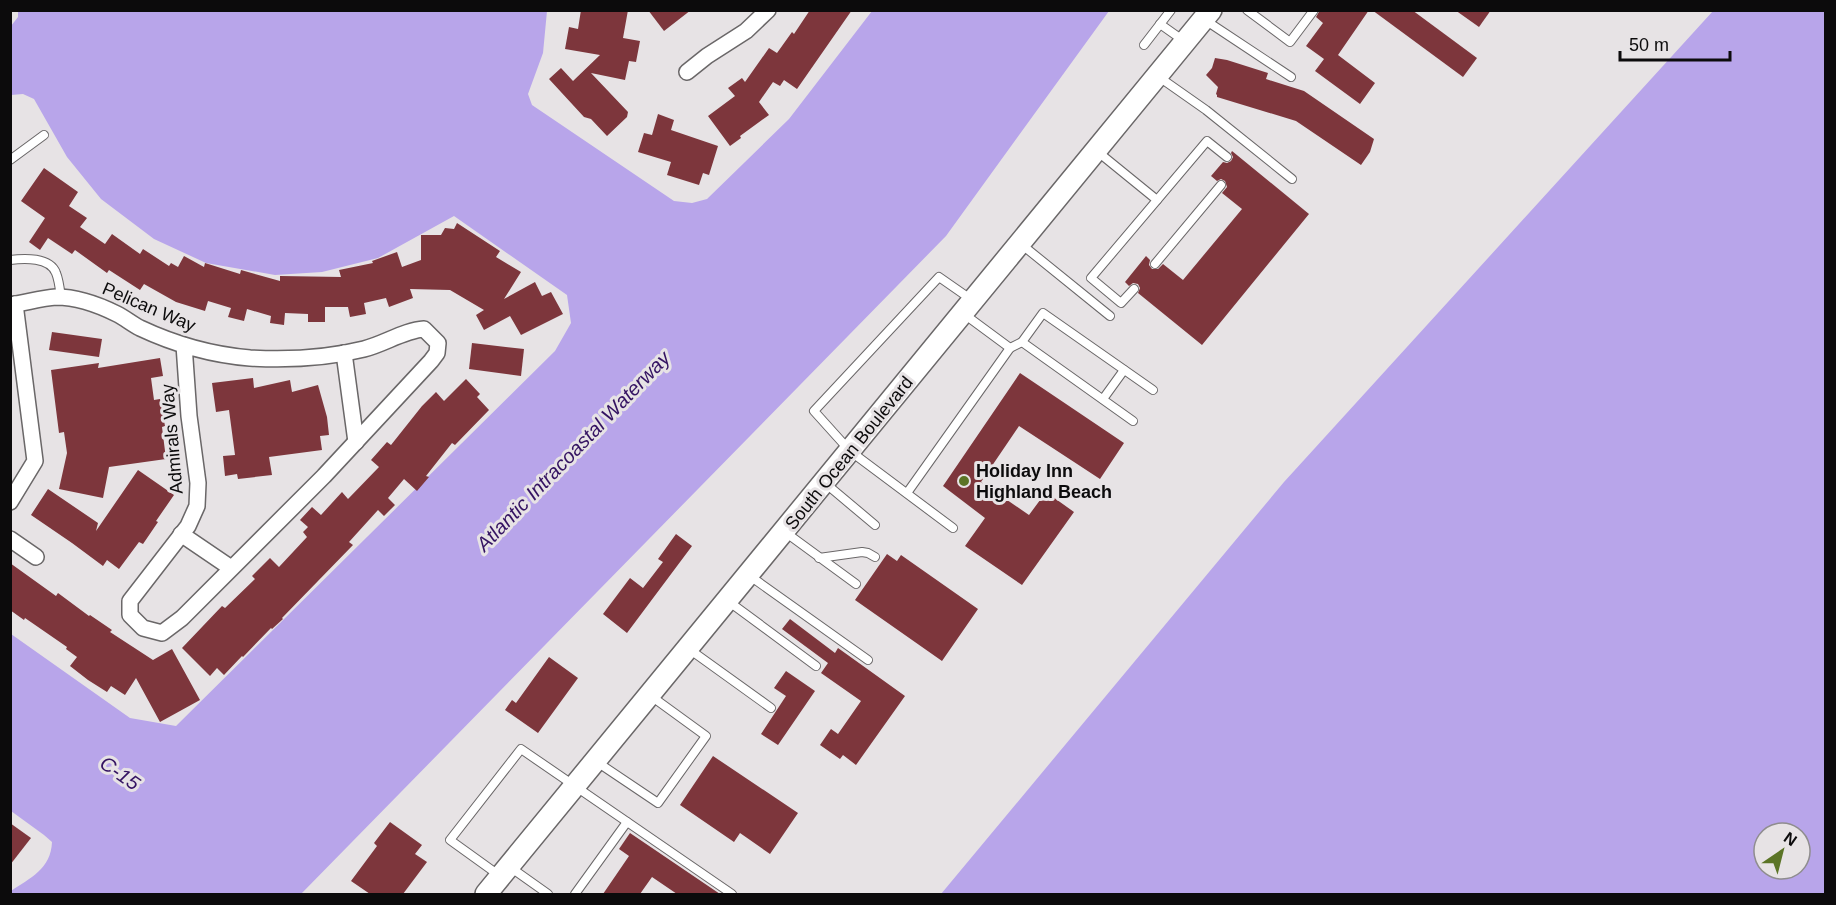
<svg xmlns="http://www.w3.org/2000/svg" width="1836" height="905" font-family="Arial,sans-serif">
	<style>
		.water { fill: #b8a5ea; fill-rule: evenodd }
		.building { fill: #7d363c }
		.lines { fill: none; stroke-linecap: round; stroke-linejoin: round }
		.service-casing { stroke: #6a6768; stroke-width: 10 }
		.minor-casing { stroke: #6a6768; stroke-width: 18 }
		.secondary-casing { stroke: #6a6768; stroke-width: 24 }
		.service { stroke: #fff; stroke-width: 8 }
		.minor { stroke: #fff; stroke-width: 15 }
		.secondary { stroke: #fff; stroke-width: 21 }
		.poi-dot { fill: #5b7426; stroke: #e7e3e5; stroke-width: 2 }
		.labels { text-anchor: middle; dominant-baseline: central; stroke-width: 6; stroke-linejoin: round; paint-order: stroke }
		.street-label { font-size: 18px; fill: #0c0b0c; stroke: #e7e3e5 }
		.poi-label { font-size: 18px; font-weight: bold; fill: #0c0b0c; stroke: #e7e3e5; text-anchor: start }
		.water-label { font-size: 20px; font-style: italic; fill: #341362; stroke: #e7e3e5 }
	</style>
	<rect width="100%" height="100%" fill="#e7e3e5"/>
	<g class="water">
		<path d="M18,11H547L543,53L528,94L532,105L674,201L692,203L707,199L789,119L872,11H1109L946,236L301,894H11V891C30,878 51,869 52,842L44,835L11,811V634L130,718L176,726L555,351L571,323L567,295L454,216L378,258L322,272L275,275L206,263L154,239L101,199L67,157L34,99L23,94L11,95V26L18,17Z"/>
		<path d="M1713,11H1825V894H941L1284,482ZM1764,833H1800V869H1764Z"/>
	</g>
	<g class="building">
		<path d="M581,10H628L623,38L640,41L636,62L629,61L625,80L591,73L628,112L627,117L607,136L591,119L584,117L549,79L561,68L573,81L600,55L565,49L569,27L578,29Z"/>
		<path d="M648,10H691L664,31Z"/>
		<path d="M810,10H852L797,89L784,80L780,86L773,82L759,102L769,115L740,136L741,138L730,146L708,116L735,96L728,88L742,78L745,82L769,48L777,53L792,32L794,34Z"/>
		<path d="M1320,10H1369L1338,55L1375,83L1360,104L1315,71L1324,59L1306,46L1323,23L1316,17Z"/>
		<path d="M1372,10H1412L1477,58L1463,77Z"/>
		<path d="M1455,10H1491L1479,27Z"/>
		<path d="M1215,58L1227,60L1268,73L1266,79L1304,91L1374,139L1370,152L1361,165L1296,121L1217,97V95L1216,94L1218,87L1206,75L1212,68Z"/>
		<path d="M658,114L674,120L671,130L718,146L709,175L703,173L699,185L667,175L671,162L638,152L644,133L652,135Z"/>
		<path d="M1232,151L1309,214L1202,345L1138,293L1140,288L1138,284L1133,283L1129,286L1125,282L1146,256L1150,260L1149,265L1152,269H1158L1163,264L1183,280L1242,209L1222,193L1227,187L1225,181L1221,179L1217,181L1211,176L1223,162L1227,163L1231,161L1233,157L1231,153Z"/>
		<path d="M44,168L78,192L69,206L87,218L80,227L105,244L112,234L140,254L143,249L169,266L171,263L178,267L184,256L204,267L205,263L240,274L241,270L280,281V276L341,277L339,270L373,263L372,261L397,252L402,267L421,260V235H441L445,228L454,229L457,223L500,251L496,257L521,272L504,299L535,282L542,296L551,292L563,314L521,335L510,316L484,330L476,315L484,310L450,290L410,289L413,298L389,307L386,298L364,303L366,314L350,317L348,307H325V322H308V314L285,313L284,325L270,323L271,316L247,309L244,321L228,317L231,308L208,301L205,311L176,302L144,284L140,290L109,270L107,273L75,250L72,254L48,238L40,250L29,242L45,218L21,201Z"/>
		<path d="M52,332L102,339L99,357L49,350Z"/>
		<path d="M472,343L524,349L521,376L469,369Z"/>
		<path d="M160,358L163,376L151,378L154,400L160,399L165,426L162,427L166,459L109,467L103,498L59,489L67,453L64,432L59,433L51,370L99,363L98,368Z"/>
		<path d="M1020,373L1124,443L1100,479L1019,426L981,482L1029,515L1046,492L1074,512L1022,585L965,546L985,518L943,486Z"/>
		<path d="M253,378L254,388L290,380L292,392L318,385L327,417L329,435L320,436L322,450L269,457L272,475L238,479L237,474L225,476L223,456L235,455L229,410L216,412L212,383Z"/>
		<path d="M466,379L480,394L477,397L489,410L455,445L452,443L426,476L429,477L417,491L404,479L388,498L395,505L384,516L378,510L349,542L353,545L282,618L283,619L272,629L271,628L243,657L242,656L224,675L217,668L210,676L182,648L222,606L225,608L255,579L252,576L270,558L279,567L307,537L303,532L308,527L300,520L312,507L321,515L342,492L348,499L379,467L371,460L387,442L391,445L422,406L436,392L444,401Z"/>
		<path d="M138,470L174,495L156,521L158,522L143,544L139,542L119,569L107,560L103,566L72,543L31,515L48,489L98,523L96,531Z"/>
		<path d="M676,534L692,546L627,633L603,614L630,578L643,588L663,562L658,559Z"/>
		<path d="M887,554L897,561L901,555L978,609L942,661L855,600Z"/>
		<path d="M10,563L56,596L58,593L89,616L90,615L112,630L110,632L153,660L172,649L200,700L160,722L136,678L125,695L111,686L107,692L88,680L70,666L77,657L66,649L67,647L25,618L24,620L10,610Z"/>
		<path d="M790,619L835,653L838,648L905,696L856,765L843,755L840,759L820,745L831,729L838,734L861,701L821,673L828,663L782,629Z"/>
		<path d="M549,657L578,678L538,733L505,710L512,700L516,703Z"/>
		<path d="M786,671L815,691L778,745L761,734L786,696L774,688Z"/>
		<path d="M713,756L798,813L770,854L740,833L734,842L680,805Z"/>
		<path d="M390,822L422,845L415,854L427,862L403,894H370L351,881L377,846L374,843Z"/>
		<path d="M10,823L31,838L10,865Z"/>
		<path d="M630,833L720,894H677L652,877L640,894H603L629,856L619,849Z"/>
	</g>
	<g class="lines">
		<defs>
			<g id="service">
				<path d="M1247,10L1290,42L1314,10"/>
				<path d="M1205,20L1291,77"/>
				<path d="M1160,24L1184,41"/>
				<path d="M1144,45L1171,10"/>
				<path d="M1159,77L1206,110L1292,179"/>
				<path d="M1098,152L1157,200"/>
				<path d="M10,160L44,135"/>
				<path d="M1021,244L1110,316"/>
				<path d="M10,260C24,258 50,257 56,273C59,280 60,290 61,298"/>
				<path d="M1155,264L1221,185"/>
				<path d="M1134,289L1121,303L1091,278L1207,141L1227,157"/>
				<path d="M964,314L1010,348"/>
				<path d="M1022,342L1133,421"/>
				<path d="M1103,399L1124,370"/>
				<path d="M825,483L875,525"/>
				<path d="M907,493L1010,348L1022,342L1043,313L1153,390"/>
				<path d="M953,528L850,451L814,411L939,277L972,300"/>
				<path d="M785,532L856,584"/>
				<path d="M819,558L862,552L868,553L875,557"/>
				<path d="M750,576L868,660"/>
				<path d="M728,601L816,666"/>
				<path d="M689,649L771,708"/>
				<path d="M597,762L658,803L706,736L651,696"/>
				<path d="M510,867L548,894"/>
				<path d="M500,876L450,840L521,749L732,894"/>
				<path d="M575,894L627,822"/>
			</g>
			<g id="minor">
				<path d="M687,72L707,56L746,31L768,10"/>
				<path d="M10,305C25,303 41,298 56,297C76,297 99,305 117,314C125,318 132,324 140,328C174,344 213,355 250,358C287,360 328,358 364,349C384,344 405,330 424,329L438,343L437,353L431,361L324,476L182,618L162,633L143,628L130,615V601L188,526L197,506L198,483L189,416L184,345"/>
				<path d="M344,353L356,442"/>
				<path d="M10,502L35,461L15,304"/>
				<path d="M181,534L231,568"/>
				<path d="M10,539L36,557"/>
			</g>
			<path id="secondary" d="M486,894L1211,10"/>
		</defs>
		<use href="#service" class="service-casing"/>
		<use href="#minor" class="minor-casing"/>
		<use href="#secondary" class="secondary-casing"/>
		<use href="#service" class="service"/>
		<use href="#minor" class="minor"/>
		<use href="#secondary" class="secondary"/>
	</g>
	<circle class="poi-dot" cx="964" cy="481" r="6"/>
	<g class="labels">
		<g class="street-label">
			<text transform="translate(149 307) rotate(23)">Pelican Way</text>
			<text transform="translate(172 439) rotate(-95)">Admirals Way</text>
			<text transform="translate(849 453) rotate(-51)">South Ocean Boulevard</text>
		</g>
		<g class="poi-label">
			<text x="976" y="471">Holiday Inn<tspan x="976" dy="21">Highland Beach</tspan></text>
		</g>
		<g class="water-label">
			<text transform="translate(573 451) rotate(-46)">Atlantic Intracoastal Waterway</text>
			<text transform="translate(120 773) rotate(35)">C-15</text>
		</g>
	</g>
	<rect width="1836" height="905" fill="none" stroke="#0c0b0c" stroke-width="24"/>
	<g transform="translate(1782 851) rotate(35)"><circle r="28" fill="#e7e3e5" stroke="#8f8d8e" stroke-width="1.5"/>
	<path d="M0-4.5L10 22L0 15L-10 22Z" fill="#5b7426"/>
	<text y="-9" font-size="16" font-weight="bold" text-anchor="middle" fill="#0c0b0c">N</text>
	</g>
	<path d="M1620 51v9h110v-9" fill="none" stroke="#0c0b0c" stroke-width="3"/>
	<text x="1629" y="51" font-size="18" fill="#0c0b0c" stroke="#e7e3e5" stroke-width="4.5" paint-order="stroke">50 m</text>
</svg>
